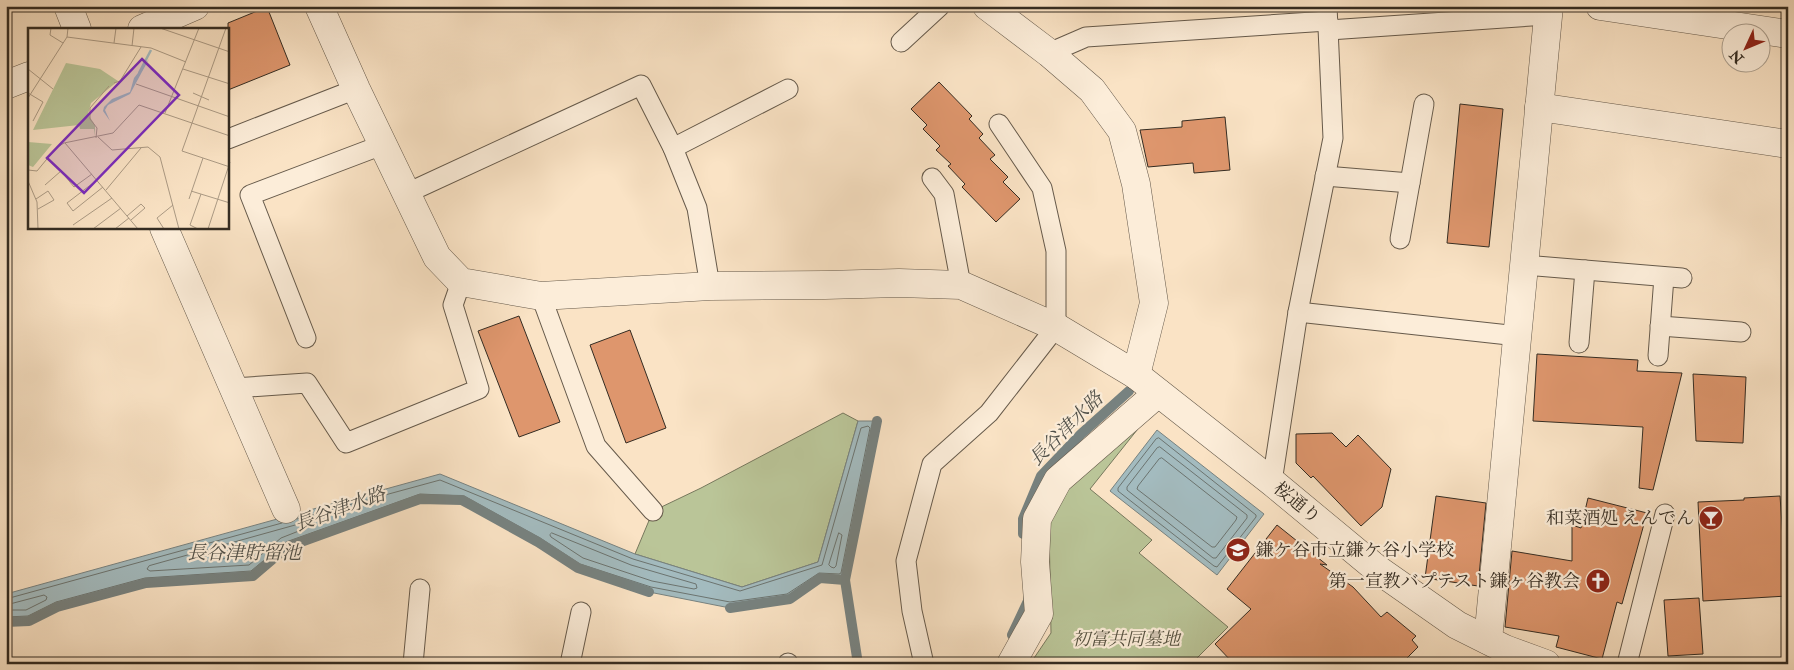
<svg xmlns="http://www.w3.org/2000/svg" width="1794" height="670" font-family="'IM FELL Double Pica','Noto Serif JP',serif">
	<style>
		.green { fill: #bac598; stroke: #77785d }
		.water { fill: #a3bbbf; stroke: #778280 }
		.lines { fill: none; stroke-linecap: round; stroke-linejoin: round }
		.shore { stroke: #6c7470; stroke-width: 1 }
		.stream { stroke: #778280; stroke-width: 10 }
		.building { fill: #de966d; stroke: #342c22 }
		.lane-casing { stroke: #665a4b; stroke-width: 21 }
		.street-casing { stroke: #665a4b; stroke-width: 29 }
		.lane { stroke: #fcedd9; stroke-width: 19 }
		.street { stroke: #fcedd9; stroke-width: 28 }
		.labels { text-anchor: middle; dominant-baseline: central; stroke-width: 4.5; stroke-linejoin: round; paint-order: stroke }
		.street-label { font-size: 18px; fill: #342c22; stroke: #fcedd9 }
		.poi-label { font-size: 18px; fill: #342c22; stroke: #fcedd9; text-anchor: end }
		.park-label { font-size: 18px; font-style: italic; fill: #565240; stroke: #fcedd9 }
		.water-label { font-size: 19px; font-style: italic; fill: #505049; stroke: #fcedd9 }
		.inset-river { fill: none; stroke: #a3bbbf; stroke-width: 2.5 }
		.inset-road { fill: none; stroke: #ab9a84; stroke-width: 1 }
		.view { fill: #7b2cbf; fill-opacity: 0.15; stroke: #7b2cbf; stroke-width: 2.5 }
		.inset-edge { fill: none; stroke: #342c22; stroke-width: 2.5 }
	</style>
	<rect width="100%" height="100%" fill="#fae3c5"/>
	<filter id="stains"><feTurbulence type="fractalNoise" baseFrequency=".004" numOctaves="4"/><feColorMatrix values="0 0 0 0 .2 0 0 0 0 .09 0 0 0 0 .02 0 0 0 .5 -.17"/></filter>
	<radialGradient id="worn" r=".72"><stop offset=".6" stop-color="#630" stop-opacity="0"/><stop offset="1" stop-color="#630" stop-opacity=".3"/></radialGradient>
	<g class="green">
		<path d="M843,413L858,421L818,562L742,587L635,554L653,511L701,488Z"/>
		<path d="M1149,415L1090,489L1152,540L1139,553L1228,627L1191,664H1030L1051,633L1049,522L1069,486Z"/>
	</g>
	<g class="water">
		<path d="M858,421H877L845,580L820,578L790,599L730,608L649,592L578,568L538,542L462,500L420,499L287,547L253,576L146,583L57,607L29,621L6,622V594L440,474L635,554L742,587L818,562Z"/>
		<path d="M1157,430L1264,514L1217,575L1110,491Z"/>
	</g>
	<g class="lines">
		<g class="shore">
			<path d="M1159,438L1256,515V517L1217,567L1214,566L1118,491V488L1156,439Z"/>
			<path d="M1160,447L1247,515V518L1216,558H1213L1127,490V487L1157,448Z"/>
			<path d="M1162,458L1237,517L1236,520L1215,547H1212L1137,489L1138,486L1159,459Z"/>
			<path d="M307,522L310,524L309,527L281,538L249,565L150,571L147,569L149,566Z"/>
			<path d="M552,533L631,565L696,584L697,588L694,589L652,581L583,558L551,537L550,535Z"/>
			<path d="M839,533L842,535L836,566L834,568L831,567L829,565Z"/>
			<path d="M253,545L256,546V549L246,557L221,559L219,557L221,554Z"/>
			<path d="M6,599L282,523"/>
			<path d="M6,605L44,595L47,597L46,600L26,610H6"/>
			<path d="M6,617L28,616L56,602L145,578L251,571L286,542L420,494L464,496L540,538L580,564L651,587L730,602L787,594L819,573L839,574L841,573L870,428L868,426L861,428L822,565L740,591L633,559L440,480L297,519"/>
		</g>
		<g class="stream">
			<path d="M1023,534V519L1041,476L1081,434L1129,391"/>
			<path d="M845,580L877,421"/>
			<path d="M730,608L790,599L820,578L845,580L858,664"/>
			<path d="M6,622L29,621L57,607L146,583L253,576L287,547L420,499L462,500L538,542L578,568L649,592"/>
			<path d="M1012,635L1028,601V596"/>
		</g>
	</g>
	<g class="building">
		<path d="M267,7L290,65L228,90V23Z"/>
		<path d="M939,82L972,116L969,119L983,134L979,138L995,155L990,159L1008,177L1003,182L1020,199L996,222L962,187L965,184L948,166L951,164L936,150L940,146L923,129L927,125L911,109Z"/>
		<path d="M1460,104L1503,109L1489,247L1447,243Z"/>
		<path d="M1225,117L1230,170L1194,173L1193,163L1148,167L1140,130L1182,127V121Z"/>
		<path d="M519,316L560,422L519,437L478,331Z"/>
		<path d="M630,330L666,428L626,443L590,345Z"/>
		<path d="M1537,354L1638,360L1637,371L1682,373L1653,490L1639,488L1643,427L1533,421Z"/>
		<path d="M1693,374L1746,377L1743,443L1696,441Z"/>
		<path d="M1332,433L1346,447L1358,435L1391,469L1382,507L1361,526L1313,476L1311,478L1296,463V434Z"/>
		<path d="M1436,496L1486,503L1478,586L1425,578Z"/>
		<path d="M1780,496L1787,596L1703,601L1698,502L1744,500V498Z"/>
		<path d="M1588,498L1647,513L1622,604L1617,602L1602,659L1556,647L1559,636L1505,627L1512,551L1572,561V525L1581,528Z"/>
		<path d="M1277,525L1327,565L1320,564L1353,587L1381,617L1387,612L1416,636L1412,640L1418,647L1401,664H1234L1215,644L1251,609L1227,589Z"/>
		<path d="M1699,598L1703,654L1668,656L1664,600Z"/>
	</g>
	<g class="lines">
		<defs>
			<g id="lane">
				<path d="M1329,30L1547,15"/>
				<path d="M901,42L940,6"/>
				<path d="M1049,53L1086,37L1328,21"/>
				<path d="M228,139L356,89"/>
				<path d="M673,148L788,89"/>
				<path d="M1325,176L1410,183"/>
				<path d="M932,178L944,194L961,285"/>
				<path d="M405,194L641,85L673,148L697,208L710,286"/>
				<path d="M1400,239L1424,104"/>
				<path d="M1524,265L1682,278"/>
				<path d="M541,296L596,446L653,511"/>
				<path d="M1298,312L1518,336"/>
				<path d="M1660,326L1741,332"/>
				<path d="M306,338L250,195L382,145"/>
				<path d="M1579,343L1585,270"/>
				<path d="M1658,356L1664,277"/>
				<path d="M234,388L307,383L346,443L479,389L453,305L461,282"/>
				<path d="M1272,482L1298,312L1333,138L1327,6"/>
				<path d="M788,663V664"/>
				<path d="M413,664L420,589"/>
				<path d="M570,664L581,612"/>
				<path d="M924,664L912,611L906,561L932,464L989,413L1056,327V251L1042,188L999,124"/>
				<path d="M1627,664L1665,514"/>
			</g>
			<g id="street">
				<path d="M68,6L77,29"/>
				<path d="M319,6L356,89L437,257L461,282L541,296L710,286L825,285L899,283L961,285L1056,327L1136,375L1272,482L1377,569L1457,625L1505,649L1546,664"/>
				<path d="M987,6L1049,53L1092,90L1122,131L1136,184L1154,303L1136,375"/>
				<path d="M1600,6L1788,34"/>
				<path d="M142,29L195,6"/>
				<path d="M6,85L29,76"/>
				<path d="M1539,107L1788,144"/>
				<path d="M164,228L286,509"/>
				<path d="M1488,640L1549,6"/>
				<path d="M1011,664L1039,614L1035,562L1037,519L1058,480L1158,393"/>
			</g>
		</defs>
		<use href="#lane" class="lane-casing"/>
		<use href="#street" class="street-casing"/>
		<use href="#lane" class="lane"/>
		<use href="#street" class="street"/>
	</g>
	<defs>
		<symbol id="bar-disc" viewBox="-11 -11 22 22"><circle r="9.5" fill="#8f2418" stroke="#fcedd9"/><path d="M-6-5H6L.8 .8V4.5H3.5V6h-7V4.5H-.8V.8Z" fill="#fff"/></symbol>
		<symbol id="school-disc" viewBox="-11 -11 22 22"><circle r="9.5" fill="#8f2418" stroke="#fcedd9"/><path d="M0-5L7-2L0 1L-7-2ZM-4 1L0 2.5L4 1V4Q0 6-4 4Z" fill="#fff"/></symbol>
		<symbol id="church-disc" viewBox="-11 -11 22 22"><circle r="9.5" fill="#8f2418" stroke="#fcedd9"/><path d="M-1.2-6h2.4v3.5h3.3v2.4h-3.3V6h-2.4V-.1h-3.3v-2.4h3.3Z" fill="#fff"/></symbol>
	</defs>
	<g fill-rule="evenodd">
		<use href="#bar-disc" x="1697" y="504" width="28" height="28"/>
		<use href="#school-disc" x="1224" y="536" width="28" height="28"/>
		<use href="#church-disc" x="1584" y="567" width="28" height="28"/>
	</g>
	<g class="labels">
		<g class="street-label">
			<text transform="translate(1297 503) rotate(39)">桜通り</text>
		</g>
		<g class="poi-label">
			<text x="1694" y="518">和菜酒処 えんでん</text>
			<text x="1256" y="550" text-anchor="start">鎌ケ谷市立鎌ケ谷小学校</text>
			<text x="1580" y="581">第一宣教バプテスト鎌ヶ谷教会</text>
		</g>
		<g class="park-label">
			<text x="1126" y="639">初富共同墓地</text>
		</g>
		<g class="water-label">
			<text transform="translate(1066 429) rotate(-45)">長谷津水路</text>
			<text transform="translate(340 509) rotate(-20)">長谷津水路</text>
			<text x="244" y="553">長谷津貯留池</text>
		</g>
	</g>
	<g transform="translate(28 28)">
		<rect width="201" height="201" fill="#fae3c5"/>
		<path d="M38,35L72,41L90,53L63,75L60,86L67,97V108L66,101H52L51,97L5,102ZM0,114L24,116L5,139L0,137Z" fill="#bac598"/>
		<path d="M121,31L102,66L80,77L77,82L82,93L75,83L76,79L84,71L102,64L106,50Z" fill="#a3bbbf"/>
		<path class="inset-river" d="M111,45L123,22"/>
		<path class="inset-road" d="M23,0L22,7L35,15M132,0L202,24M198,0L154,123L202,139M39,9L123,20L158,34M86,15L88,0M104,18L106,0M0,41L25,61M155,41L202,56M86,55L92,53L113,19M108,56L202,89M0,65L15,74L5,93M165,65L181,72M0,70L39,9L40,0M137,85L171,0M70,109L84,122L120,119L132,129L151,201M68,110L69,100L62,91V80L81,58M37,115L110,201M0,142L9,143L28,120L36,115L85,105L111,77L202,108M69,152L39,175L45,183L75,159M0,153L9,174L10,201M17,157L33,143L46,159L64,146M78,162L113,120M163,163L202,175M8,171L20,163L26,172L10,181M161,171L175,130M99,188L113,176L117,180L103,192M45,197L84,170M65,201L93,180M87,201L101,190M136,201L129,190L145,177M170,201L162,197L173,166M180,201L202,134"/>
		<path class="view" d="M114,31L151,67L56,165L19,130Z"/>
		<rect width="201" height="201" class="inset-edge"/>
	</g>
	<rect width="1794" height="670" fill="none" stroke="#fae3c5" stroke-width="25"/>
	<rect x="8" y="8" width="1779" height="655" fill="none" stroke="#342c22" stroke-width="2.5"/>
	<rect x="12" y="12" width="1769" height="645" fill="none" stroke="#342c22"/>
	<g transform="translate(1746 48) rotate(226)"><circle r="24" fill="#fcedd9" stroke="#aca090"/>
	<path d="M0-4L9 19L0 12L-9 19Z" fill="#8f2418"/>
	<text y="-8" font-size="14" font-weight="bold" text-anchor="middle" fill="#342c22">N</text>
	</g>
	<rect width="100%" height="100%" filter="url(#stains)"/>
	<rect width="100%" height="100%" fill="url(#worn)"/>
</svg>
